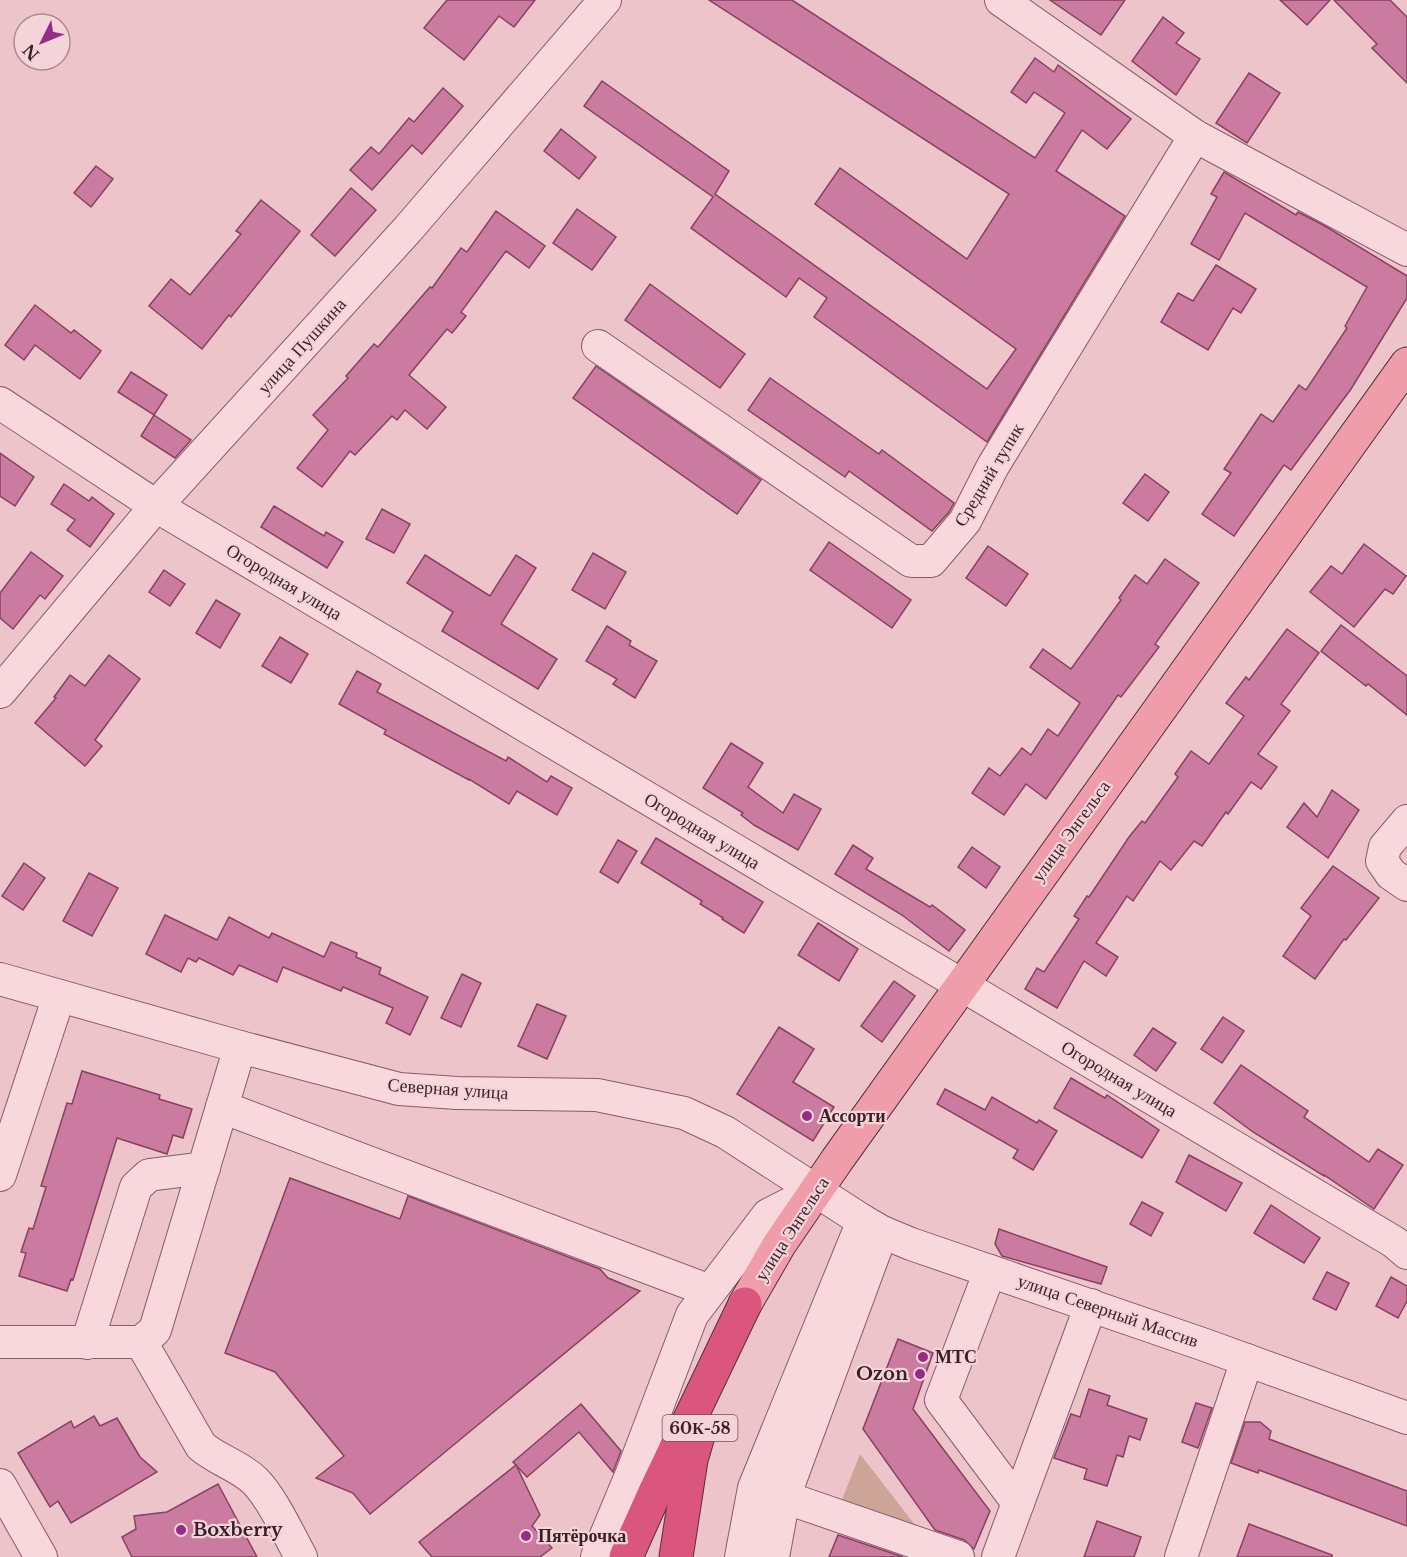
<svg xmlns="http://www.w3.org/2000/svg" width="1407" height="1557" font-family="'Libre Baskerville',serif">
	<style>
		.green { fill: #cca598 }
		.building { fill: #cb7b9f; stroke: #874161; stroke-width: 1.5 }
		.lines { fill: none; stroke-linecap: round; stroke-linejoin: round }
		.minor-casing { stroke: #885b6a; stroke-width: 34 }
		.major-casing { stroke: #562f3e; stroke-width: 35 }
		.highway-casing { stroke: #562f3e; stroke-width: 35 }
		.minor { stroke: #f8d7dd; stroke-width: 32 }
		.major { stroke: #f09dab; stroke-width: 33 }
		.highway { stroke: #db567e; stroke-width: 33 }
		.poi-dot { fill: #962c88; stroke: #f5d4d9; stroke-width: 2 }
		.labels { text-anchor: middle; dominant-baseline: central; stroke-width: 4.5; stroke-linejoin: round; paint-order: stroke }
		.shield { fill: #f5d4d9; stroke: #71555d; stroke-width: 1.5 }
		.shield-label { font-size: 16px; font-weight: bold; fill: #381f28 }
		.street-label { font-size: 18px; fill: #381f28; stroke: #f5d4d9 }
		.poi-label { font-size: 18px; font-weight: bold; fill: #381f28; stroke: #f5d4d9; text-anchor: start }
	</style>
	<rect width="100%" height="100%" fill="#eec4cb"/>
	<path class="green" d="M860,1454L933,1548L918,1557L830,1530Z"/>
	<g class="building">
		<path d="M447,0H535L514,27L499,16L464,60L424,28Z"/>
		<path d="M709,0H792L1035,158L1065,113L1034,92L1026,103L1011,92L1035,58L1054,72L1058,65L1131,119L1107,149L1082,130L1056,171L1125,216L987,442L814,317L827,298L799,278L786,297L691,228L713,197L584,106L602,81L729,171L715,194L987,389L1016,349L815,204L840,168L967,259L1009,194Z"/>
		<path d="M1050,0H1125L1101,35Z"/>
		<path d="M1280,0H1330L1307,25Z"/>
		<path d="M1334,0H1390L1407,17V83L1372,48L1377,44Z"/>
		<path d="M1163,17L1184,33L1176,43L1200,59L1176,95L1132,61Z"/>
		<path d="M1249,73L1280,93L1247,143L1216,123Z"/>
		<path d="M443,88L463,106L422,154L412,145L372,190L350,170L371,147L379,154L409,118L414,122Z"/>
		<path d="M561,129L596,157L579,179L544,151Z"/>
		<path d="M96,166L113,179L91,207L74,193Z"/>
		<path d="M1224,172L1296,215L1298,212L1325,226L1407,276V298L1351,389L1291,470L1284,465L1234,536L1202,514L1231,473L1224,469L1261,414L1273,422L1299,385L1306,390L1347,328L1345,326L1367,287L1245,213L1219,260L1191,244L1217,197L1211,194Z"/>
		<path d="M351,188L376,210L335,256L311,235Z"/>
		<path d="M261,200L300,231L231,317L229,315L202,349L149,306L171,279L190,295L241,234L236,231Z"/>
		<path d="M577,209L616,237L592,270L553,243Z"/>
		<path d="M496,211L545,246L529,268L506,251L461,312L466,316L452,333L447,329L409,375L446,407L427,429L405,410L397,420L392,416L355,455L350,451L322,487L297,468L328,430L313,415L348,378L346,376L374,344L378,347L430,287L432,288L461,248L467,252Z"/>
		<path d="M1216,265L1256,289L1241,313L1233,308L1208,350L1161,322L1178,293L1193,301Z"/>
		<path d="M650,284L745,354L720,388L625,320Z"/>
		<path d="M35,305L71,333L74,330L101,351L80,379L35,345L24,360L5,345Z"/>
		<path d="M596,366L761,480L737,514L573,398Z"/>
		<path d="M131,372L167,395L154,415L118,392Z"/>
		<path d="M770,378L879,454L882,450L954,503L949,512L932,531L849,471L845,477L748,410Z"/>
		<path d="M154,415L191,440L175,458L141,436Z"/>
		<path d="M0,453L34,477L15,506L0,496Z"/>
		<path d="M1145,474L1169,492L1148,521L1123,503Z"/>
		<path d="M64,484L89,501L92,497L114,514L90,547L67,530L75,520L51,504Z"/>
		<path d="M274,506L324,536L326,532L343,542L327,568L261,527Z"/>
		<path d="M382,509L410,524L394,553L366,539Z"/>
		<path d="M829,542L911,600L892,628L810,570Z"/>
		<path d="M1364,544L1406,576L1393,594L1385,589L1354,627L1310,592L1331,566L1342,574Z"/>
		<path d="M988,546L1028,574L1006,606L966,578Z"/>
		<path d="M31,552L63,576L45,599L40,595L13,629L0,618V593Z"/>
		<path d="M593,553L626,572L605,609L572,590Z"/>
		<path d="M425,555L490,596L516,555L536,568L501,624L557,659L538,689L442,631L453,612L407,583Z"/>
		<path d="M1165,559L1199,583L1155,644L1159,647L1121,697L1118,695L1046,799L1026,784L1004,815L972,793L989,768L1000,776L1022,748L1031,755L1048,729L1058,736L1080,703L1030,667L1043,649L1071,669L1121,600L1119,598L1135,575L1147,584Z"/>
		<path d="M164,570L185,584L170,606L149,592Z"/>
		<path d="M216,600L240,614L220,648L196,633Z"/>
		<path d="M1341,625L1407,676V715L1368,684L1366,686L1321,651Z"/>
		<path d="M607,626L631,641L629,645L657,661L635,698L613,684L617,679L586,661Z"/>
		<path d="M1287,629L1319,653L1281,704L1290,711L1258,754L1277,767L1261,789L1251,782L1228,814L1226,812L1202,846L1194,841L1171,870L1160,861L1133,901L1127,896L1096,943L1118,957L1106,976L1084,961L1057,1008L1025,989L1037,968L1044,972L1079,919L1074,916L1087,896L1089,897L1129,837L1142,821L1145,823L1178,777L1175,774L1191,751L1209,764L1244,716L1226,703L1246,677L1249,680Z"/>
		<path d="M280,637L308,654L291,683L262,666Z"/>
		<path d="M109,655L140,679L95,740L102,746L85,766L35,723L56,698L54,697L70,675L85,686Z"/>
		<path d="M357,671L381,684L377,692L506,761L508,757L547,782L551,776L572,788L557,815L517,791L509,804L469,779V780L384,734L386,730L339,704Z"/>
		<path d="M731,743L763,763L748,787L783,813L794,794L821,809L798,850L754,825L741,815L743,813L703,788Z"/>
		<path d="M1332,790L1359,810L1328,858L1287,827L1304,803L1317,817Z"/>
		<path d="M656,838L763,902L744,933L722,919L723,918L700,904L702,901L641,863Z"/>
		<path d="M618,840L637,851L618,883L600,872Z"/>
		<path d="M853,845L873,858L866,869L930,907L932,905L965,930L949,951L902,915L835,874Z"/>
		<path d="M972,847L1000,867L986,888L958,867Z"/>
		<path d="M24,863L45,878L23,910L2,896Z"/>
		<path d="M1333,866L1379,898L1346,940L1344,939L1315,979L1283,956L1311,916L1301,908Z"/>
		<path d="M89,873L118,888L92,936L63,921Z"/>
		<path d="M165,915L217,940L229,917L269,938L272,933L324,957L331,942L357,953L356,957L381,968L379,974L428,997L410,1035L386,1023L393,1008L343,987L341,991L283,967L277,982L239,965L233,975L199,958L196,962L188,958L181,972L146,954Z"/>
		<path d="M818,923L858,949L839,981L798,955Z"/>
		<path d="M462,974L481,983L461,1027L441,1018Z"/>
		<path d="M894,981L915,996L882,1042L861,1026Z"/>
		<path d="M537,1004L566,1016L547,1059L518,1046Z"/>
		<path d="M1223,1017L1244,1031L1222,1063L1201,1049Z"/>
		<path d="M779,1027L814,1049L793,1082L834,1107L813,1141L737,1094Z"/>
		<path d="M1153,1028L1176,1043L1156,1071L1134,1055Z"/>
		<path d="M1241,1065L1308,1111L1304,1117L1369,1162L1378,1149L1403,1165L1374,1209L1324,1175V1176L1253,1132L1214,1103Z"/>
		<path d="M82,1071L160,1095L159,1099L192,1109L183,1138L173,1135L167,1154L117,1138L73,1280L71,1279L67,1291L19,1276L26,1253L21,1252L29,1228L33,1229L46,1187L41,1186L67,1103L72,1104Z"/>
		<path d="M1071,1078L1105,1098L1107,1095L1159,1130L1142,1158L1054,1108Z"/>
		<path d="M945,1089L985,1110L992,1097L1037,1123L1039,1120L1057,1131L1033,1170L1013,1158L1018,1150L937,1104Z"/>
		<path d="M1189,1155L1242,1183L1226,1211L1176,1182Z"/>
		<path d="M290,1178L400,1219L408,1196L600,1269L608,1278L640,1291L370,1514L353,1493L316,1478L344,1456L275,1372L225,1353Z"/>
		<path d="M1142,1202L1163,1213L1151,1236L1130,1224Z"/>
		<path d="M1271,1205L1320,1238L1304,1263L1254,1233Z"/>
		<path d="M999,1229L1107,1267L1101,1284L1002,1256L995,1244Z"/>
		<path d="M1327,1272L1349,1283L1336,1310L1313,1299Z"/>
		<path d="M1391,1277L1407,1286V1301L1398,1318L1376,1306Z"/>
		<path d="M898,1339L933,1353L913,1409L990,1511L974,1549L964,1540L935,1530L863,1429Z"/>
		<path d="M1089,1389L1110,1396L1107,1405L1147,1419L1140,1440L1129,1436L1123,1457L1117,1455L1107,1486L1084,1479L1087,1469L1054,1458L1071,1414L1080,1417Z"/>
		<path d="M1196,1403L1212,1408L1198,1448L1182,1442Z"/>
		<path d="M581,1404L621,1451L613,1472L579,1432L527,1477L513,1462Z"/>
		<path d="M94,1416L100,1426L117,1418L140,1457L157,1472L71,1523L58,1501L50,1507L18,1453L71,1421L74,1428Z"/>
		<path d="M1245,1422H1260L1271,1431L1269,1439L1407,1491V1526L1259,1470L1258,1473L1231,1463Z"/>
		<path d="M516,1465L540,1515L532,1526L552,1548L540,1557H432L419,1542Z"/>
		<path d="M218,1484L257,1557H132L122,1537L136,1529L134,1516L167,1512Z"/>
		<path d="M1097,1521L1141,1537L1134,1557H1084Z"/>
		<path d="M1249,1524L1332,1555V1557H1237Z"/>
		<path d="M838,1535L903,1557H829Z"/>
	</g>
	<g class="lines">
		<defs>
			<g id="minor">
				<path d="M1001,0L1195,136L1407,250"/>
				<path d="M598,346L911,561H931L965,521L993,466L1195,136"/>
				<path d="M0,403L156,506L1394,1242L1407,1253"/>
				<path d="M0,692L156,506L408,229L605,0"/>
				<path d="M1407,821L1385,847L1382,861L1391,874L1407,885"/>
				<path d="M0,979L240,1047L399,1089L457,1093L597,1095L684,1113L725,1132L863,1221L882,1232L911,1244L1205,1345L1407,1418"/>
				<path d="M222,1107L710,1291"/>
				<path d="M0,1175L59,996"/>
				<path d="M990,1271L941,1400L1018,1503"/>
				<path d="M0,1342H141L155,1330L240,1047"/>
				<path d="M141,1342L201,1446C217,1460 240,1466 255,1481C272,1498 289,1535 301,1557"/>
				<path d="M87,1343L136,1187L149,1175L204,1168"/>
				<path d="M0,1485L41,1557"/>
				<path d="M784,1497L958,1557"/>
				<path d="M597,1557L632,1473L692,1315L768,1215L815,1191"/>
				<path d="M741,1557L754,1488L863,1221"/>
				<path d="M773,1557L784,1497L882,1232"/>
				<path d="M998,1557L1091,1305"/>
				<path d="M1181,1557L1247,1360"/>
			</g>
			<path id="major" d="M745,1304L779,1245L837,1160L1407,364"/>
			<g id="highway">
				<path d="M626,1557L656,1490L745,1304"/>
				<path d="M676,1557L691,1460L699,1432"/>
			</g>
		</defs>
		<use href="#minor" class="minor-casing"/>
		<use href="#major" class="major-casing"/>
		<use href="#highway" class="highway-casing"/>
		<use href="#minor" class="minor"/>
		<use href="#major" class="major"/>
		<use href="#highway" class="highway"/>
	</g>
	<g class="poi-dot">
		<circle cx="807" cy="1116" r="6"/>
		<circle cx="923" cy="1357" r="6"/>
		<circle cx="920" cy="1374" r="6"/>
		<circle cx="181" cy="1530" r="6"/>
		<circle cx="526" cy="1536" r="6"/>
	</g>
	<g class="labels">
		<rect class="shield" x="662.5" y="1415" width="75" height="26" rx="4.5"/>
		<g class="shield-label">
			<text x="700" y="1428">60К-58</text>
		</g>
		<g class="street-label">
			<text transform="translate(302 346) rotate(-48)">улица Пушкина</text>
			<text transform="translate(989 475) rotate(-59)">Средний тупик</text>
			<text transform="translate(284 582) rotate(31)">Огородная улица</text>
			<text transform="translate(702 831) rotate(31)">Огородная улица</text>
			<text transform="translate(1071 831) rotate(-54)">улица Энгельса</text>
			<text transform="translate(1119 1079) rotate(31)">Огородная улица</text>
			<text transform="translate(448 1089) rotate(4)">Северная улица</text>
			<text transform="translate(792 1229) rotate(-57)">улица Энгельса</text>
			<text transform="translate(1108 1311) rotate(19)">улица Северный Массив</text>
		</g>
		<g class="poi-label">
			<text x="819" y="1116">Ассорти</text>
			<text x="935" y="1357">МТС</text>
			<text x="908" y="1374" text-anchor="end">Ozon</text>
			<text x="193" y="1530">Boxberry</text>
			<text x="538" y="1536">Пятёрочка</text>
		</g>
	</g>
	<g transform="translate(42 42) rotate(227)"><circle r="28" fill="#f5d4d9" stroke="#a98c92" stroke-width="1.5"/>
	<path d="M0-4.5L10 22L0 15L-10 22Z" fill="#962c88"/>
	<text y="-9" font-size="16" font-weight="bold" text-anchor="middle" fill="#381f28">N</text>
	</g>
</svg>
